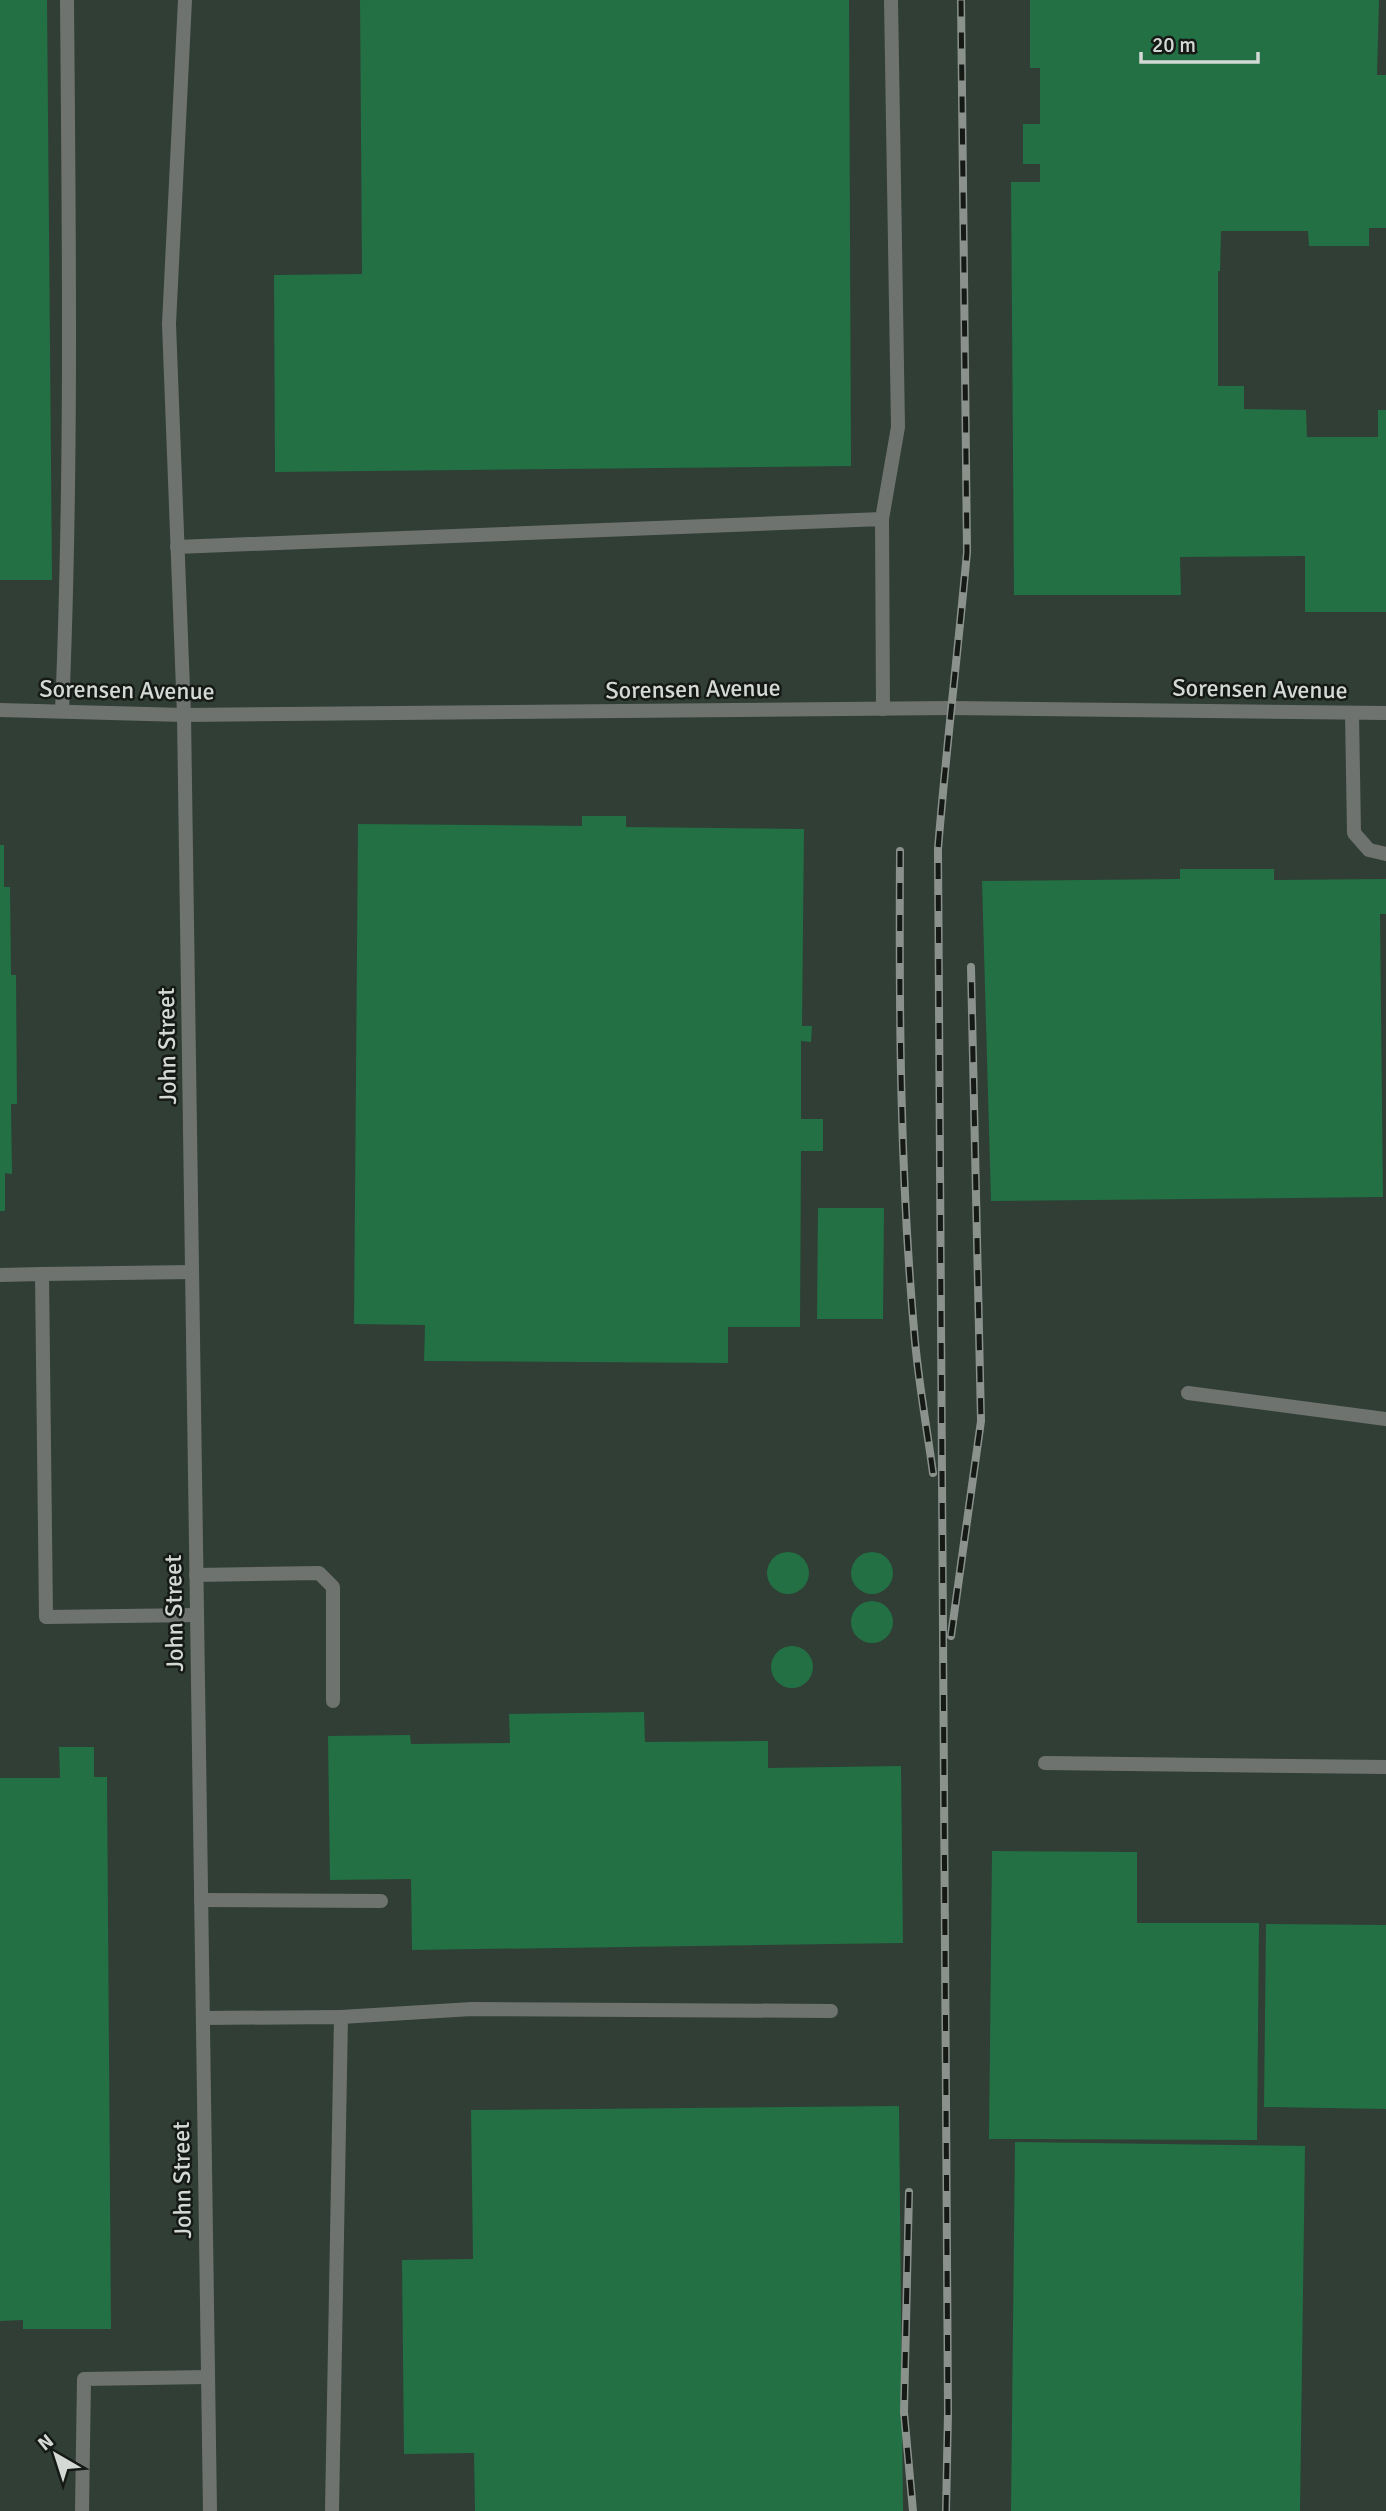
<svg xmlns="http://www.w3.org/2000/svg" width="1386" height="2511" font-family="Signika,sans-serif">
	<style>
		.built { fill: #303e35 }
		.building { fill: #227044 }
		.lines { fill: none; stroke-linecap: round; stroke-linejoin: round }
		.service { stroke: #6f7370; stroke-width: 14 }
		.tertiary { stroke: #6f7370; stroke-width: 14 }
		.rail-casing { stroke: #8b928d; stroke-width: 8 }
		.rail { stroke: #161a17; stroke-width: 5; stroke-dasharray: 16; stroke-linecap: butt }
		.labels { text-anchor: middle; dominant-baseline: central; stroke-width: 5; stroke-linejoin: round; paint-order: stroke }
		.street-label { font-size: 24px; fill: #d4d9d5; stroke: #161a17 }
	</style>
	<rect width="100%" height="100%" fill="#2b332d"/>
	<rect class="built" x="0" y="0" width="1386" height="2511"/>
	<g class="building">
		<path d="M0,0H47L52,580H0Z"/>
		<path d="M360,0H849L851,466L275,472L274,275L362,274Z"/>
		<path d="M1030,0H1379L1377,75H1386V228H1369V246H1309L1308,231H1221L1220,271H1218V386H1244V409L1306,410L1307,437H1378V410H1386V612H1305V556L1180,557L1181,595H1014L1011,182H1040V164H1023V124H1040V68H1030Z"/>
		<path d="M582,816H626V827L804,829L802,1026H812L811,1042L801,1041V1119H823V1151H801L800,1327H728V1363L424,1361L425,1325L354,1324L358,824L582,826Z"/>
		<path d="M0,845H4V887H10L11,975H16L17,1104H11L12,1174L5,1173V1211H0Z"/>
		<path d="M1180,869H1274V880L1386,879V914H1380L1383,1197L991,1201L982,881L1180,879Z"/>
		<path d="M818,1208H884L883,1319H817Z"/>
		<circle cx="872" cy="1573" r="21"/>
		<circle cx="788" cy="1573" r="21"/>
		<circle cx="872" cy="1622" r="21"/>
		<circle cx="792" cy="1667" r="21"/>
		<path d="M644,1712L645,1742L768,1741V1768L901,1766L903,1943L412,1950L411,1879L330,1880L328,1736L410,1735L411,1744L510,1743L509,1714Z"/>
		<path d="M59,1747H94V1777H107L111,2329H23V2320L0,2321V1778H60Z"/>
		<path d="M992,1851L1137,1852V1923H1259L1257,2140L989,2139Z"/>
		<path d="M1266,1924L1386,1925V2109L1264,2107Z"/>
		<path d="M899,2106L903,2511H475L474,2453L404,2454L402,2260L473,2259L471,2110Z"/>
		<path d="M1015,2142L1305,2146L1300,2511H1011Z"/>
	</g>
	<g class="lines">
		<g class="service">
			<path d="M882,519L898,427L891,0"/>
			<path d="M177,547L882,519L883,709"/>
			<path d="M62,711C72,474 69,237 67,0"/>
			<path d="M1352,713L1354,833L1369,850L1386,854"/>
			<path d="M184,715L169,324L185,0"/>
			<path d="M192,1272L42,1274L46,1617L197,1615"/>
			<path d="M0,1275L42,1274"/>
			<path d="M1188,1393L1386,1419"/>
			<path d="M196,1575L319,1573L333,1587V1701"/>
			<path d="M1045,1763L1386,1767"/>
			<path d="M201,1900L381,1901"/>
			<path d="M341,2017L472,2009L831,2011"/>
			<path d="M203,2018L341,2017L332,2511"/>
			<path d="M82,2511L84,2379L208,2377"/>
		</g>
		<g class="tertiary">
			<path d="M0,710L184,715L950,708L1386,713"/>
			<path d="M184,715L210,2511"/>
		</g>
		<defs>
			<g id="rail">
				<path d="M900,851C899,1015 900,1178 915,1341C919,1385 927,1429 933,1473"/>
				<path d="M951,1636L981,1421L971,967"/>
				<path d="M909,2192L904,2412L913,2511"/>
				<path d="M946,2511L948,2413L938,849C946,750 958,651 967,552L961,0"/>
			</g>
		</defs>
		<use href="#rail" class="rail-casing"/>
		<use href="#rail" class="rail"/>
	</g>
	<g class="labels">
		<g class="street-label">
			<text transform="translate(693 689) rotate(-1)">Sorensen Avenue</text>
			<text transform="translate(1260 689) rotate(1)">Sorensen Avenue</text>
			<text transform="translate(127 690) rotate(1)">Sorensen Avenue</text>
			<text transform="translate(167 1046) rotate(-91)">John Street</text>
			<text transform="translate(174 1613) rotate(-91)">John Street</text>
			<text transform="translate(182 2180) rotate(-91)">John Street</text>
		</g>
	</g>
	<g transform="translate(56 2455) rotate(321)" stroke="#161a17" stroke-width="5" paint-order="stroke">
	<path d="M0-5L12 26L0 18L-12 26Z" fill="#d4d9d5"/>
	<text y="-10" font-size="19" font-weight="bold" text-anchor="middle" fill="#d4d9d5">N</text>
	</g>
	<path d="M1141 52v10h117v-10" fill="none" stroke="#d4d9d5" stroke-width="3.5"/>
	<text x="1152" y="52" font-size="21" fill="#d4d9d5" stroke="#161a17" stroke-width="5" paint-order="stroke">20 m</text>
</svg>
